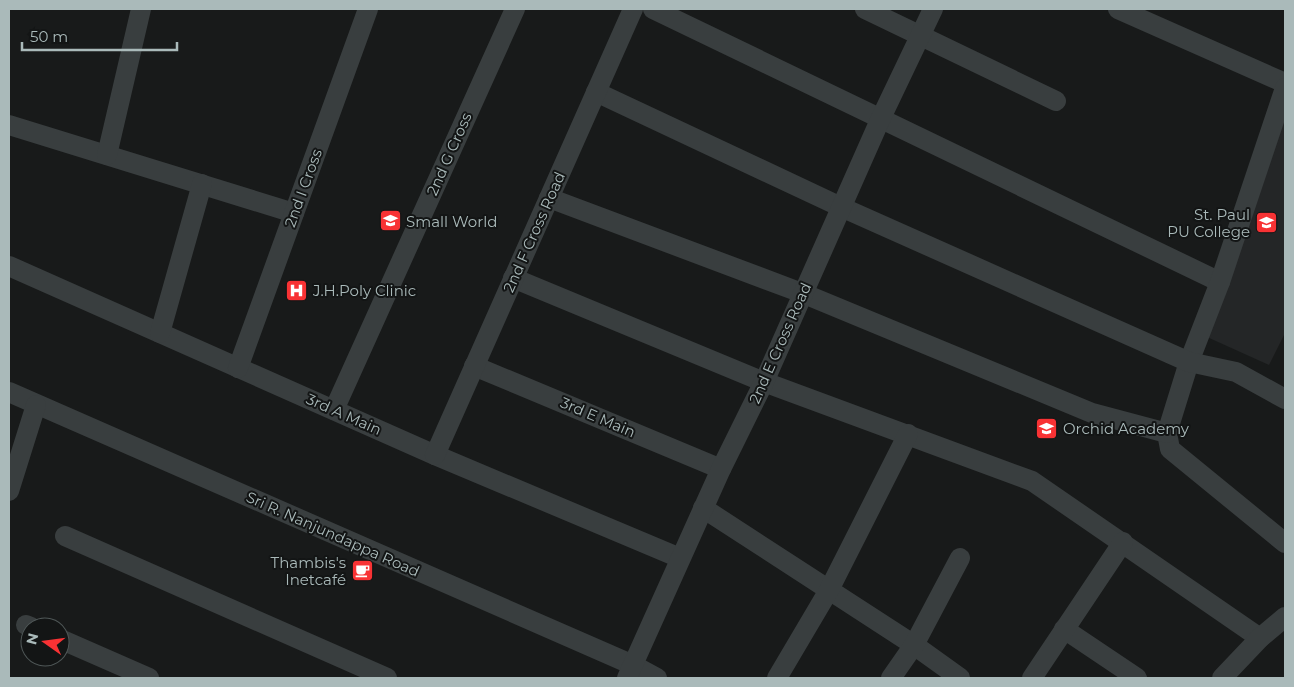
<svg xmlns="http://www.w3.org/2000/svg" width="1294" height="687" font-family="Montserrat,sans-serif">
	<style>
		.built { fill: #242627 }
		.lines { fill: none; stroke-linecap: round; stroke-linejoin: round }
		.street { stroke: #393e3f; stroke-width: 20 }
		.labels { text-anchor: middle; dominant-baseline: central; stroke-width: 4; stroke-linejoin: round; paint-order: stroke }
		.street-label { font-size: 15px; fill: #aababa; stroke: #131515 }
		.poi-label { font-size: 15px; fill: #aababa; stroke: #131515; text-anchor: start }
	</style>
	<rect width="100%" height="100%" fill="#181a1a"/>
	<path class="built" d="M1285,113V333L1269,365L1207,337Z"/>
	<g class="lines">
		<g class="street">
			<path d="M653,9L1220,282"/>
			<path d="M865,9L1056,101"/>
			<path d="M1118,9L1285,83"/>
			<path d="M1285,88L1220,282L1189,362L1167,433L1170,449L1285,543"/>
			<path d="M596,92L841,207L1189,362L1236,372L1285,399"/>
			<path d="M9,125L294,213"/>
			<path d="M107,155L141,9"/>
			<path d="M549,198L802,293L1092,413L1167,433"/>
			<path d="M9,266L435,455L680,558"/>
			<path d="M513,278L764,382L1032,481L1260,638"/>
			<path d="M160,333L202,184"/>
			<path d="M474,366L721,469"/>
			<path d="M238,368L368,9"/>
			<path d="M9,392L633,665L657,678"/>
			<path d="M334,410L515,9"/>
			<path d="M435,455L633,9"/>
			<path d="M9,491L36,405"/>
			<path d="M703,508L914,645L960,678"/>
			<path d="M65,536L387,678"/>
			<path d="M26,625L31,627"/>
			<path d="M1064,629L1137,678"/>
			<path d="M60,639L149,678"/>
			<path d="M627,678L721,469L764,382L880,120L933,9"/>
			<path d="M777,678L829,590L908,434"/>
			<path d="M891,678L914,645L960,558"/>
			<path d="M1032,678L1123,542"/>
			<path d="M1222,678L1260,638L1285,617"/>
		</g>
	</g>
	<defs>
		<symbol id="school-square" viewBox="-11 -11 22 22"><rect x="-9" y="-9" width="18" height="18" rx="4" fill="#f83234" stroke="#131515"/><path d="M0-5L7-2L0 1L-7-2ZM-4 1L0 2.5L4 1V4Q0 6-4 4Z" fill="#fff"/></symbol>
		<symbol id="university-square" viewBox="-11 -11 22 22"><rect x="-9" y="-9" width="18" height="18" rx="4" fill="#f83234" stroke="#131515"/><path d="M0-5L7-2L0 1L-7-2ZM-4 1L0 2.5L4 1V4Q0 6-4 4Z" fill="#fff"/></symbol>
		<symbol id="hospital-square" viewBox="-11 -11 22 22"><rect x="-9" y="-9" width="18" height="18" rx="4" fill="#f83234" stroke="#131515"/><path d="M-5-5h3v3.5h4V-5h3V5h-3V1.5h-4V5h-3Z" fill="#fff"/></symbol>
		<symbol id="cafe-square" viewBox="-11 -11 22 22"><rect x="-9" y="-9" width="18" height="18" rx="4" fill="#f83234" stroke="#131515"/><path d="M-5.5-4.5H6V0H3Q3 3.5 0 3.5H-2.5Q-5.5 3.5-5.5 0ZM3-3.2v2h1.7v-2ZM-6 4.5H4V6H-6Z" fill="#fff"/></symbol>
	</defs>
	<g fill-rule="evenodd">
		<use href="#school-square" x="378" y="208" width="25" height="25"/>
		<use href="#university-square" x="1254" y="210" width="25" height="25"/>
		<use href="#hospital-square" x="284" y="278" width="25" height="25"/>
		<use href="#school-square" x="1034" y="416" width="25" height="25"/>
		<use href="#cafe-square" x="350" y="558" width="25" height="25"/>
	</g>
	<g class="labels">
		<g class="street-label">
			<text transform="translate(449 154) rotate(-66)">2nd G Cross</text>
			<text transform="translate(303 188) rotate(-70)">2nd I Cross</text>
			<text transform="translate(534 232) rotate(-66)">2nd F Cross Road</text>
			<text transform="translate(780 343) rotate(-66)">2nd E Cross Road</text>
			<text transform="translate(344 414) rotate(24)">3rd A Main</text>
			<text transform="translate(598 417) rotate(23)">3rd E Main</text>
			<text transform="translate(333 534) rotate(24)">Sri R. Nanjundappa Road</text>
		</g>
		<g class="poi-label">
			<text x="1250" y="214" text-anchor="end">St. Paul<tspan x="1250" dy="17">PU College</tspan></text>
			<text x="406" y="221">Small World</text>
			<text x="313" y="290">J.H.Poly Clinic</text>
			<text x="1063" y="428">Orchid Academy</text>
			<text x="346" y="562" text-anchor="end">Thambis's<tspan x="346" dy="17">Inetcafé</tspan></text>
		</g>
	</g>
	<rect width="1294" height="687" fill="none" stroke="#aababa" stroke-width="20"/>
	<g transform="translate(45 642) rotate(284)"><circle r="24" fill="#131515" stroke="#4f5757"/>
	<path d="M0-4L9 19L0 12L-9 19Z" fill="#f83234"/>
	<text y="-8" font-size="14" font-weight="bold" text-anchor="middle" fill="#aababa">N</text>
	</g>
	<path d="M22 42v8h155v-8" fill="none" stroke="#aababa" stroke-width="2.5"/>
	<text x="30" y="42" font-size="15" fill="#aababa" stroke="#131515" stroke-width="4" paint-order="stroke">50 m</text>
</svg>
